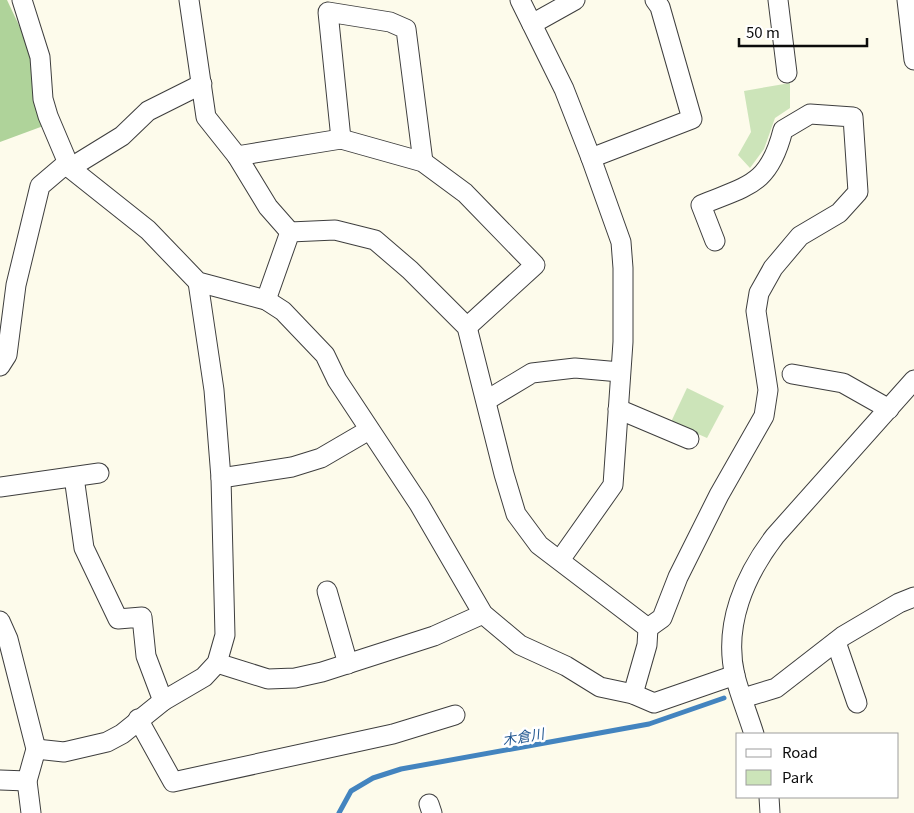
<svg xmlns="http://www.w3.org/2000/svg" width="914" height="813" font-family="Georgia,'Noto Sans JP',serif">
	<style>
		.green { fill: #cce4b9 }
		.forest { fill: #afd39a }
		.lines { fill: none; stroke-linecap: round; stroke-linejoin: round }
		.stream { stroke: #4384bf; stroke-width: 5 }
		.minor-casing { stroke: #3e3e3e; stroke-width: 21 }
		.minor { stroke: #fff; stroke-width: 19 }
		.labels { text-anchor: middle; dominant-baseline: central; stroke-width: 5; stroke-linejoin: round; paint-order: stroke }
		.water-label { font-size: 14px; font-style: italic; fill: #225790; stroke: #fff }
	</style>
	<rect width="100%" height="100%" fill="#fdfbeb"/>
	<g class="green">
		<path d="M790,83V108L775,118L764,149L750,168L738,155L751,132L744,91Z"/>
		<path d="M687,388L724,406L707,438L671,422Z"/>
	</g>
	<path class="forest" d="M0,0H7L25,38L46,125L0,142Z"/>
	<g class="lines">
		<path class="stream" d="M339,813L351,791L373,778L401,769L649,724L724,698"/>
		<defs>
			<g id="minor">
				<path d="M22,0L40,57L43,99L48,116L70,168L148,230L198,282L266,300L283,311L325,355L337,380L419,504L483,614L520,645L566,666L600,687L633,694L654,703L735,675"/>
				<path d="M189,0L206,117L237,156L268,207L290,232"/>
				<path d="M520,0L564,89L591,158L621,242L623,268V342L613,485L560,560"/>
				<path d="M778,0L787,73"/>
				<path d="M907,0L914,60"/>
				<path d="M532,24L575,0"/>
				<path d="M341,139L328,12L390,22L406,29L423,162"/>
				<path d="M237,156L341,139L423,162L465,193L535,265L467,327"/>
				<path d="M591,158L692,119L660,7L655,0"/>
				<path d="M70,168L122,136L148,111L202,84"/>
				<path d="M266,300L290,232L335,230L375,240L410,270L467,327L504,474L516,514L539,545L648,628L647,645L633,694"/>
				<path d="M0,366L7,355L16,285L40,186L67,163"/>
				<path d="M792,374L843,383L889,409"/>
				<path d="M487,400L532,373L575,368L620,372"/>
				<path d="M618,409L689,439"/>
				<path d="M74,477L84,548L118,619L142,617L146,656L163,701"/>
				<path d="M221,478L292,467L321,458L369,430"/>
				<path d="M0,487L99,473"/>
				<path d="M327,591L348,664"/>
				<path d="M0,621L8,639L36,749L27,781L31,813"/>
				<path d="M648,628L662,618L678,577L719,495L764,416L768,390L756,311L759,293L773,268L800,236L839,213L858,192L853,117L810,114L783,130C769,185 749,185 701,205L715,241"/>
				<path d="M836,642L857,703"/>
				<path d="M217,663L268,679L295,678L322,672L434,636L483,614"/>
				<path d="M743,698L776,688L843,636L899,603L914,597"/>
				<path d="M138,719L173,782L393,734L455,715"/>
				<path d="M754,734C748,715 740,695 735,676C723,625 745,575 775,536L914,380"/>
				<path d="M36,749L64,752L107,742L122,734L163,701L204,677L217,663L225,635L221,478L214,390L198,282"/>
				<path d="M0,780L27,781"/>
				<path d="M769,797L770,813"/>
				<path d="M429,804L432,813"/>
			</g>
		</defs>
		<use href="#minor" class="minor-casing"/>
		<use href="#minor" class="minor"/>
	</g>
	<g class="labels">
		<g class="water-label">
			<text transform="translate(523 736) rotate(-10)">木倉川</text>
		</g>
	</g>
	<rect x="736" y="733" width="162" height="65" fill="#ffffff" stroke="#9d9d9d"/>
	<rect x="746" y="749" width="25" height="8" fill="#ffffff" stroke="#9d9d9d"/>
	<text x="782" y="758" font-size="15" fill="#0b0b0b">Road</text>
	<rect x="746" y="770" width="25" height="15" fill="#cce4b9" stroke="#9d9d9d"/>
	<text x="782" y="783" font-size="15" fill="#0b0b0b">Park</text>
	<path d="M739 38v8h128v-8" fill="none" stroke="#0b0b0b" stroke-width="2.5"/>
	<text x="746" y="38" font-size="15" fill="#0b0b0b" stroke="#ffffff" stroke-width="4" paint-order="stroke">50 m</text>
</svg>
